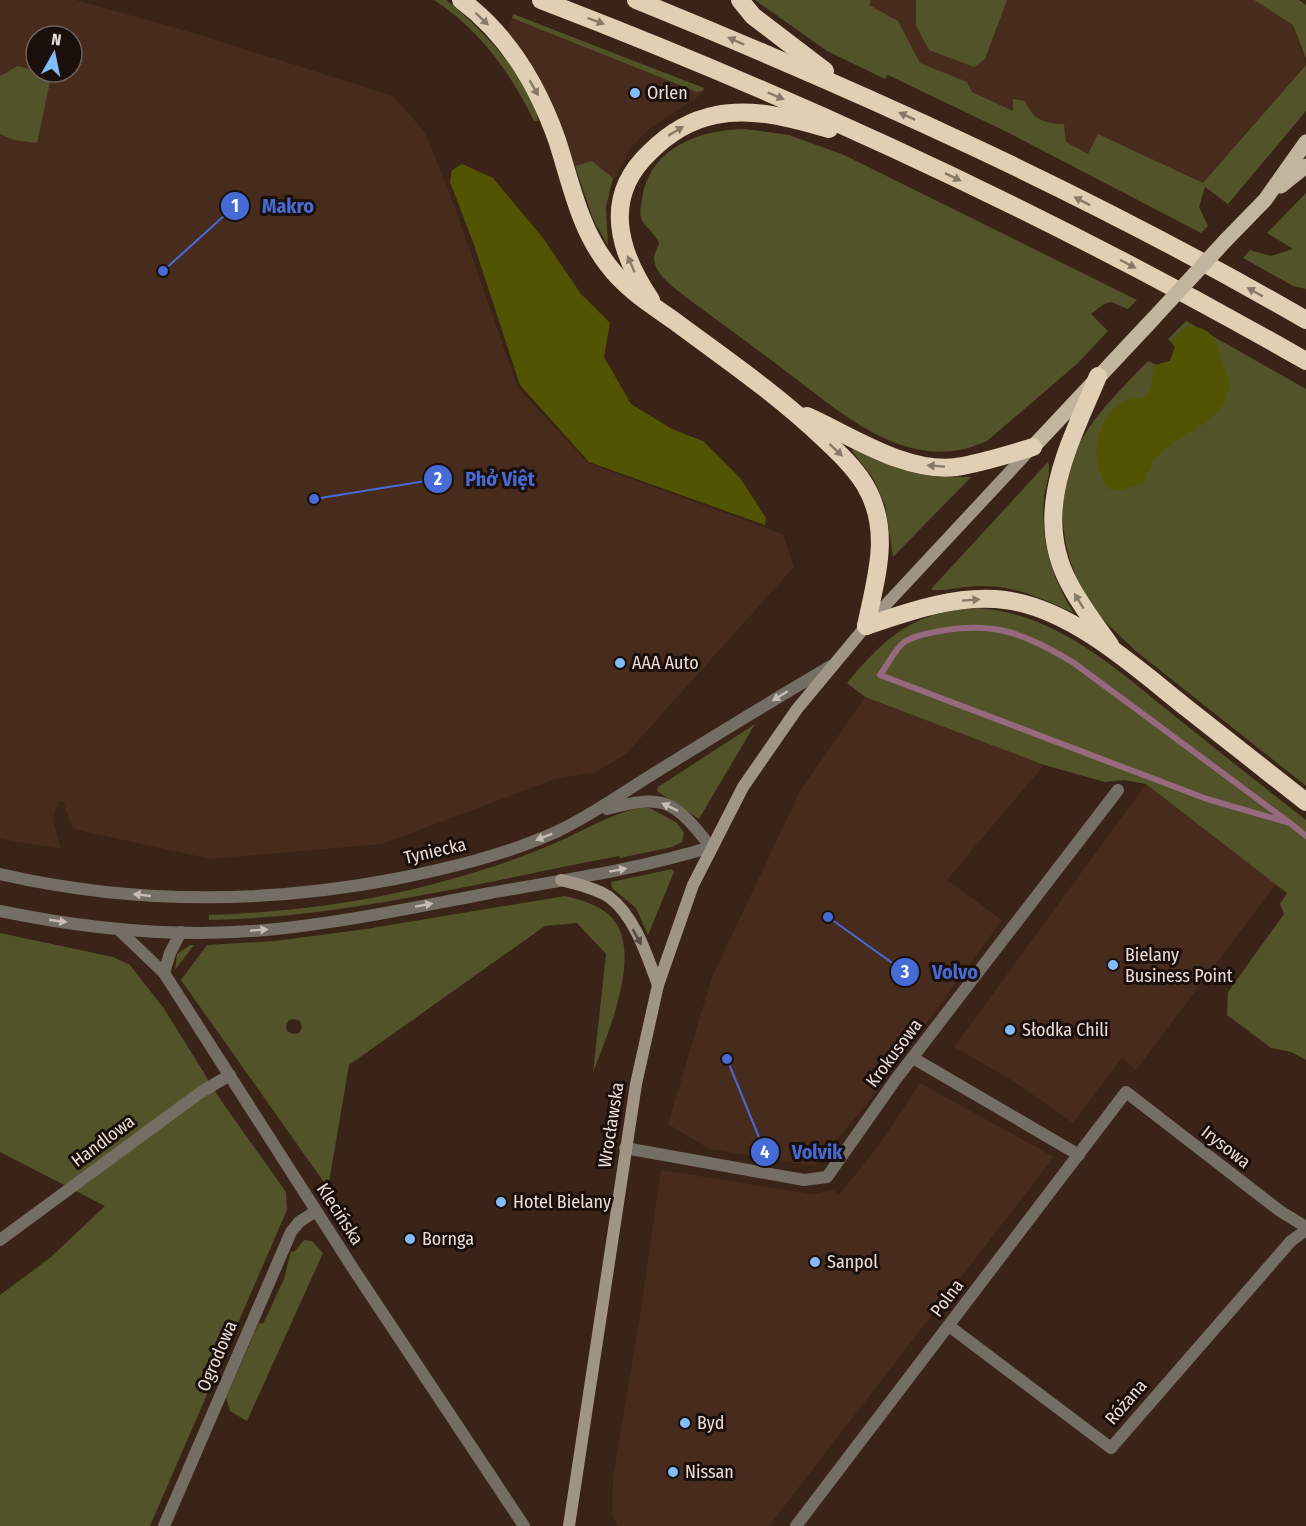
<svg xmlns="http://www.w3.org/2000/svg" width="1306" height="1526" font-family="'Fira Sans Condensed',sans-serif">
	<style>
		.built { fill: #472b1c; fill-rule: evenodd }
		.green { fill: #525329; fill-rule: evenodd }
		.forest { fill: #535401 }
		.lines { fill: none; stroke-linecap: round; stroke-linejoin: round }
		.stream { stroke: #96697e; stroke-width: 6 }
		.minor { stroke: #756e64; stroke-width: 12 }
		.tertiary { stroke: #756e64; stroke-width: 12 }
		.secondary { stroke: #a09584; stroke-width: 12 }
		.primary { stroke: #c2b49e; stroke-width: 15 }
		.motorway { stroke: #e0cfb4; stroke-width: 18 }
		.primary-bridge { stroke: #c2b49e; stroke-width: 15 }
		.oneway { fill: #877968 }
		.oneway2 { fill: #c8bcb3 }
		.oneway3 { fill: #564b41 }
		.poi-dot { fill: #83bcfa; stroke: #1a0f0a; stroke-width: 2 }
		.labels { text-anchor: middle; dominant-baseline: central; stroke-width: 6; stroke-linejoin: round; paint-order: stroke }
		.poi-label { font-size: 18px; fill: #ecddd5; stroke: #1a0f0a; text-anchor: start }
		.street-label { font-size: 18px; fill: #ecddd5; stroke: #1a0f0a }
		.leader { fill: none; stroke: #466bd7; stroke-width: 2 }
		.callout-dot { fill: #466bd7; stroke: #1a0f0a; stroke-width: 2 }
		.mark-label { font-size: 18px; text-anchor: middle; font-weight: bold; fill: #fff }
		.callout-label { font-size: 20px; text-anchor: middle; font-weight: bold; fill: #466bd7; stroke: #1a0f0a; stroke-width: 6; stroke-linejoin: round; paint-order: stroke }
	</style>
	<rect width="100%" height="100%" fill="#3a2317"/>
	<g class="built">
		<path d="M0,0H76L197,34L393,96L425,132L449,191L518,388L588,463L783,534L794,567L626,754L596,772L555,779L382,844L210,859L73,829L63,802L58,801L53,820L61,849L0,839ZM36,36H72V72H36Z"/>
		<path d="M788,0H1254L1293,25L1306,65L1179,214Z"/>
		<path d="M512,18L701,92L702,94L648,130L630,149L616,177L613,178L592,161L573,168L506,34Z"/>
		<path d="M865,697L1044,765L947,880L1002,920L872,1098L815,1166L709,1149L668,1124L712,977L800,791Z"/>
		<path d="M1146,784L1276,884L1136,1070L1122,1058L1073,1123L1013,1081L954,1047Z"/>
		<path d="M920,1083L1054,1157L769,1526H618L612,1516L613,1478L640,1316L661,1170L812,1194L833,1190L839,1195L881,1142Z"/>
	</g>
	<g class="green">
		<path d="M434,0H446C476,23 535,83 538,121H534C510,72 480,30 434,0Z"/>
		<path d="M755,0H871L869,5L898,21L920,63L967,82L972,92L1013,111V99L1025,101C1032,119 1045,124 1064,124L1066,142L1088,154L1098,134L1203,183L1306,65V111L1228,204L1205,187L1199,207L1208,226L1201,233L1009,133L888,75L885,79L827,51Z"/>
		<path d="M916,0H1007L985,59L974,67L929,50L916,26Z"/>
		<path d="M1254,0H1299L1306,5V59L1293,25Z"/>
		<path d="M513,14L704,88L703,91L697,92L512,18Z"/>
		<path d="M18,66L43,72L50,82L37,143L14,140L0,134V76Z"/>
		<path d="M745,129L789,135L844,155L1137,300L1128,309L1111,302L1104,304L1091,314L1108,331L1078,363L987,441C913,476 847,418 791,375C758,350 725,326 691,301C679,291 653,275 654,257C655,251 658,248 659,243C655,233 642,224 641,218C639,211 642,201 643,194C653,146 701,130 745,129Z"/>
		<path d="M592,161L613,178L606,207L608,246L593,219L575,166Z"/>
		<path d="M1306,193V289L1293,286L1243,258L1250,250L1271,256L1293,249L1267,233Z"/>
		<path d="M1186,321L1306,389V786L1137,652C1124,639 1109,627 1098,613C1059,565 1050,491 1083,437C1100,409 1125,385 1148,361L1159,366L1170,361L1175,347L1168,339Z"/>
		<path d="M854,448L915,473L939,477H971L893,557L885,505L873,478L852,451Z"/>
		<path d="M1048,462C1052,471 1045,487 1044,498C1040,539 1052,579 1074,613C1043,599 1015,585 979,586C964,586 948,591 932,590V588Z"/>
		<path d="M979,608C1059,615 1116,669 1176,717C1219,752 1263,786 1306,820V1060L1291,1052L1271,1048L1227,1015L1228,992L1284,914L1280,904L1287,893L1146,784L1124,780L1105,782L1044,765L865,697L847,683C887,635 914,611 979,608Z"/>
		<path d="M755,724L699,819L657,791L658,787Z"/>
		<path d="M650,808L677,823L684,833L682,842L672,847L620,858L619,856C487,881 343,918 209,920V915C294,912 380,901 462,876C491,868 520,858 548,846C575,836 624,805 650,808Z"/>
		<path d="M672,869L674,872L648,935L636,908L612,888L611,882Z"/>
		<path d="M565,896C581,900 596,904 608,914C647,947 607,1034 593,1073L606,954L577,923L545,926L349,1065L328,1188L181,980L207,945L275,941L366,929ZM295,1019L300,1021L302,1027L299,1033L293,1034L287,1031L286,1025L289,1020Z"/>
		<path d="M0,933L113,957L130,965L165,1010L222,1102L286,1192L287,1210L150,1526H0V1295L51,1257L105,1206L0,1152Z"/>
		<path d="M190,945H194L175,970L177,954Z"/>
		<path d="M304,1240L312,1241L323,1253L247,1421L230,1411L226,1398L259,1323L263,1324L284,1279L291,1251L294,1252Z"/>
	</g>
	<g class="forest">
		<path d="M462,164L493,178L543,238L581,294L610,323L604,357L631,404L672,429L703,441L740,478L766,518L765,525L589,462L520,385L473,242L450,182L452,170Z"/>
		<path d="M1188,326C1206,327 1217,335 1219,353C1220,365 1231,375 1229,388C1223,423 1181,433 1159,454C1152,460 1148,474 1144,482L1121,490L1108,489C1090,464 1093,420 1122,403C1128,399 1137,399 1145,397L1151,388L1155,365L1170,361L1175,347L1171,341Z"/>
	</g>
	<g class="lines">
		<path class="stream" d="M1290,823L1207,799L880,675C887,666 893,653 901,645C909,637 925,634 935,632C994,620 1023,633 1074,663L1290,823L1306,836"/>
		<g class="minor">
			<path d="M0,874C131,904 264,904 395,879C450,868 505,855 556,832C588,817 615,798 645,779C706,741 768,703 831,666"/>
			<path d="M0,911C87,929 177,938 266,930C341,923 416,907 490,893C564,880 639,869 711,847C674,801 666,793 607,809"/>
			<path d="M913,1058L1079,1155"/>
			<path d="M625,1148L804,1180L827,1177L896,1079L1118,790"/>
			<path d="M0,1240L201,1092L230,1075"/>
			<path d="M949,1326L1111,1448L1291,1241L1306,1230"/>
			<path d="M164,1526L291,1232L299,1222L316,1211"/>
			<path d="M796,1526L1126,1092L1280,1211L1306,1227"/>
		</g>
		<g class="tertiary">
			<path d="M118,929L164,973L356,1273L524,1526"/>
			<path d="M164,973L170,953L181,932"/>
		</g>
		<g class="secondary">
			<path d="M561,880C576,884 596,888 609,897C635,916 647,956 658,985"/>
			<path d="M569,1526L636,1084L658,985L693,885L743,787L797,709L866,626L1030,450"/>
		</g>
		<g class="primary">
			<path d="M1281,186L1306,166"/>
			<path d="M1226,240L1265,200L1306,142"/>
			<path d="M1033,447L1153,319"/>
		</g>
		<g class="motorway">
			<path d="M461,0C507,34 538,86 557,140C571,183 579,228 608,265C625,288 650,304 673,320C724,358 777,394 823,438C838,452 854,467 865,485C892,531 876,577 866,626"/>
			<path d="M541,0C805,101 1061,221 1306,361"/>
			<path d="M636,0C865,93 1092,196 1306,320"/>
			<path d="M740,0L753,16L825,71"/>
			<path d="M651,300C618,251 602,197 650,152C668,134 690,120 716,115C753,107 794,119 829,129"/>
			<path d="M1098,376C1070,444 1031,511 1069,583C1080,605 1096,625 1110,645"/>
			<path d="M807,416C852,436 905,473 956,467C982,463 1007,455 1033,447"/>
			<path d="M866,626C910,611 958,594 1005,600C1073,609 1136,668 1188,709C1227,740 1267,771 1306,802"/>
		</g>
		<path class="primary-bridge" d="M1153,319L1226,240"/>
	</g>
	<defs><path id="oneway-solid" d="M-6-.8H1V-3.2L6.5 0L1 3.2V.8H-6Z" transform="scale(1.5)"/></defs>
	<g class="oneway">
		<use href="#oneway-solid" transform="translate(482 19) rotate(44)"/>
		<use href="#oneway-solid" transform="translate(596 21) rotate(21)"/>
		<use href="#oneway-solid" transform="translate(736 41) rotate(-156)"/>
		<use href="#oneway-solid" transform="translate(534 88) rotate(61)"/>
		<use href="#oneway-solid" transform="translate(776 96) rotate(23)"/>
		<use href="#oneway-solid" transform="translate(907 116) rotate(-155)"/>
		<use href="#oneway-solid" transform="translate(676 131) rotate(-31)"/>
		<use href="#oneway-solid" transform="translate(953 177) rotate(26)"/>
		<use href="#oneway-solid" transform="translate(1082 201) rotate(-153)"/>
		<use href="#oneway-solid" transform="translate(631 264) rotate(-114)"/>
		<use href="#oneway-solid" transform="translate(1128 264) rotate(28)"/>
		<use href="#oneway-solid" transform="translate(1255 292) rotate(-151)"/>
		<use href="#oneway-solid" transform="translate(836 450) rotate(43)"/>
		<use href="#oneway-solid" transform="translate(936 466) rotate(-176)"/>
		<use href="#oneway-solid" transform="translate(971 600) rotate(-4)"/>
		<use href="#oneway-solid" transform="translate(1079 601) rotate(-121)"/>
	</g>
	<g class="oneway2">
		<use href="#oneway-solid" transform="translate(780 696) rotate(148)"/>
		<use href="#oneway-solid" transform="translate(670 807) rotate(-154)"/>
		<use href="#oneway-solid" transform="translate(544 837) rotate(158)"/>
		<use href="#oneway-solid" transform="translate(618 870) rotate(-10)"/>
		<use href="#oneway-solid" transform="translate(142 895) rotate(-174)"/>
		<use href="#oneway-solid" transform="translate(424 905) rotate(-10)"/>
		<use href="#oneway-solid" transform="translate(58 921) rotate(8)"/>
		<use href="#oneway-solid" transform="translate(259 930) rotate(-4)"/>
	</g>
	<use class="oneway3" href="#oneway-solid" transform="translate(637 937) rotate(61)"/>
	<g class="poi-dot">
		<circle cx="635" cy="93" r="6"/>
		<circle cx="620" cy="663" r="6"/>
		<circle cx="1113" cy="965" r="6"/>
		<circle cx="1010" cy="1030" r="6"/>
		<circle cx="501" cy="1202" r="6"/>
		<circle cx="410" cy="1239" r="6"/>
		<circle cx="815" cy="1262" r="6"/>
		<circle cx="685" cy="1423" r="6"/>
		<circle cx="673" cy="1472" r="6"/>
	</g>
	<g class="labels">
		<g class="poi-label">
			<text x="647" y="93">Orlen</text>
			<text x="632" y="663">AAA Auto</text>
			<text x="1125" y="955">Bielany<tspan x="1125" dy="21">Business Point</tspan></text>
			<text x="1022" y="1030">Słodka Chili</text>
			<text x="513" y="1202">Hotel Bielany</text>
			<text x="422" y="1239">Bornga</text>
			<text x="827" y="1262">Sanpol</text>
			<text x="697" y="1423">Byd</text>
			<text x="685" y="1472">Nissan</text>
		</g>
		<g class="street-label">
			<text transform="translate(435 851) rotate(-13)">Tyniecka</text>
			<text transform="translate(894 1053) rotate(-53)">Krokusowa</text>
			<text transform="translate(611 1125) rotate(-81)">Wrocławska</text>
			<text transform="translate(103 1141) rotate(-37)">Handlowa</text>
			<text transform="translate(1226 1147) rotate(38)">Irysowa</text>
			<text transform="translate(340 1214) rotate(57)">Klecińska</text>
			<text transform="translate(947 1298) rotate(-53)">Polna</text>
			<text transform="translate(217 1356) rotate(-67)">Ogrodowa</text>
			<text transform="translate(1126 1402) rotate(-49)">Różana</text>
		</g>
	</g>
	<path class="leader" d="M163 271L235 206M314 499L438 479M828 917L905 972M727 1059L765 1152"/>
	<g class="callout-dot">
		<circle cx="163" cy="271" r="6"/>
		<circle cx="314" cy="499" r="6"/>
		<circle cx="828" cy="917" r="6"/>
		<circle cx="727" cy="1059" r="6"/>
		<circle cx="235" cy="206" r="15"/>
		<circle cx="438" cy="479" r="15"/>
		<circle cx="905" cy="972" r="15"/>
		<circle cx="765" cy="1152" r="15"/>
	</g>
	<g class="mark-label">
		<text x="235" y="212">1</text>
		<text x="438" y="485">2</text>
		<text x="905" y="978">3</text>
		<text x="765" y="1158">4</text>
	</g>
	<g class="callout-label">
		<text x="288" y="213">Makro</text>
		<text x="500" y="486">Phở Việt</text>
		<text x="955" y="979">Volvo</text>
		<text x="817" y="1159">Volvik</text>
	</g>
	<g transform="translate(54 54) rotate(9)"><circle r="28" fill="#1a0f0a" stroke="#6e615b" stroke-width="1.5"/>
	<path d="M0-4.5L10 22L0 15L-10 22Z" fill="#83bcfa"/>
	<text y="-9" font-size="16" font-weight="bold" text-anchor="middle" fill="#ecddd5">N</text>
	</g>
</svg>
